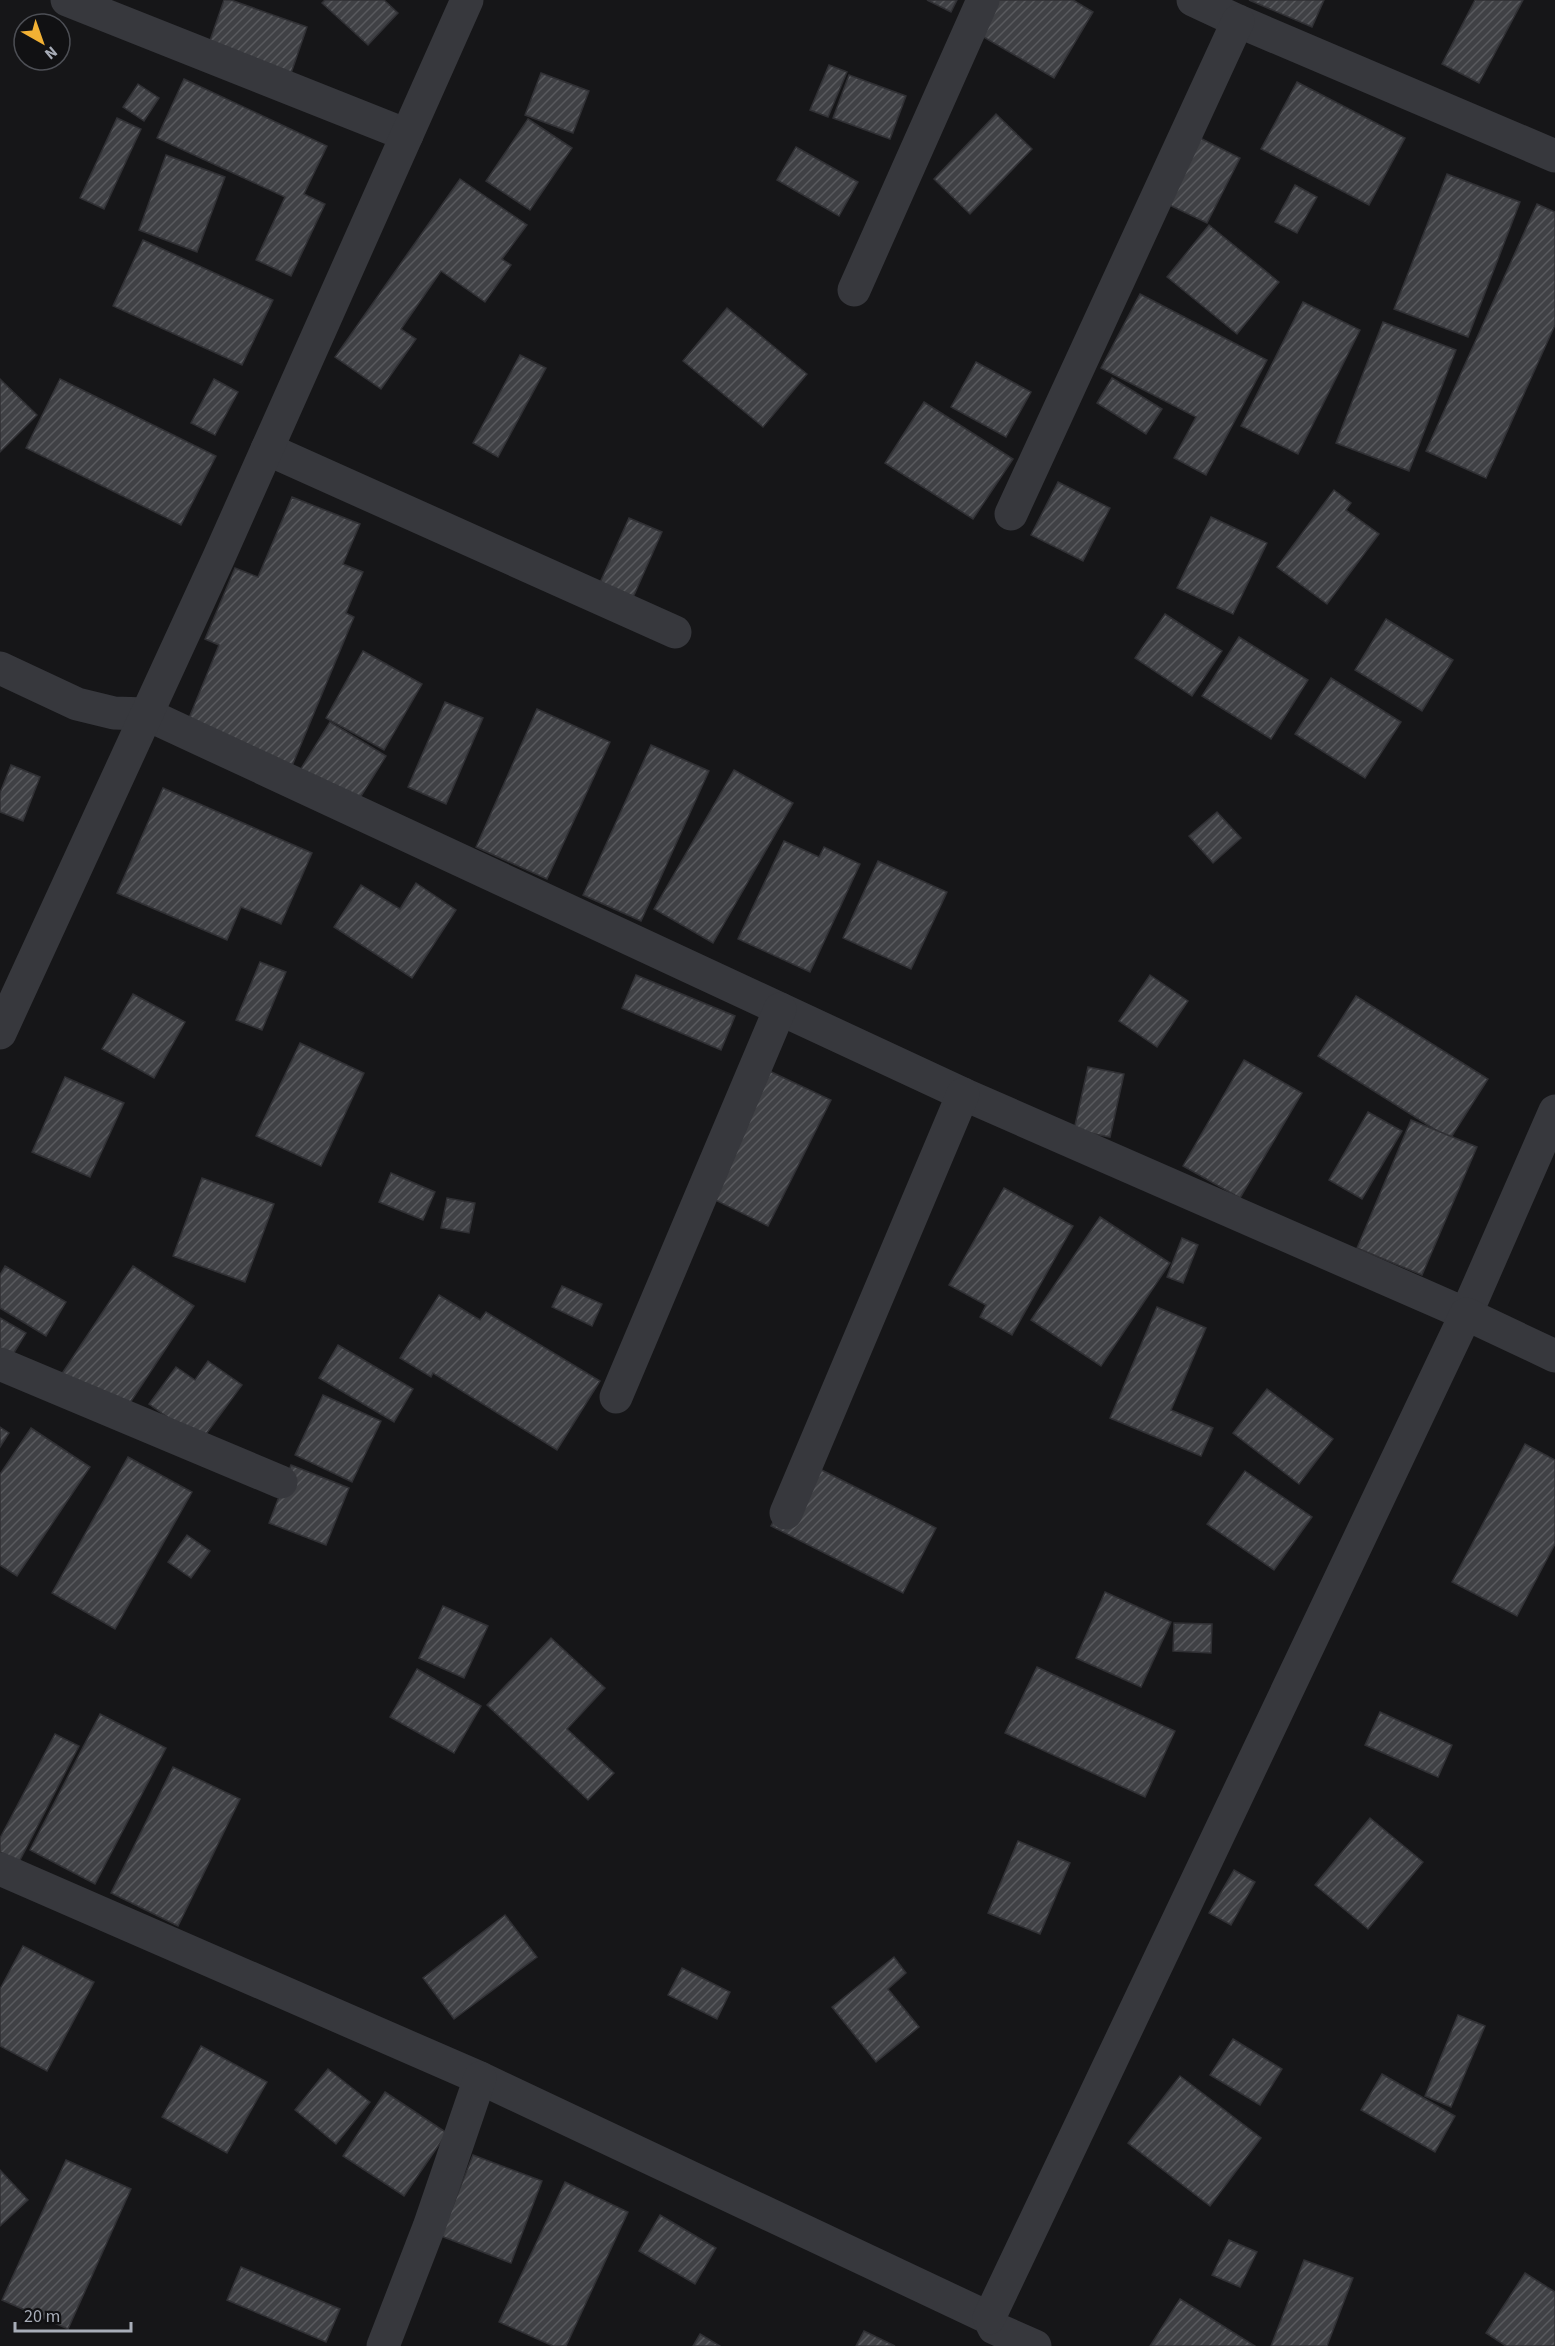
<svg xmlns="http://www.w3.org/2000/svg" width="1555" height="2346" font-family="'Source Sans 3',sans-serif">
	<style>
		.building { fill: url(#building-hatch); stroke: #303034; stroke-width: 1.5 }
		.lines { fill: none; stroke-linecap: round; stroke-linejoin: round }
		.street { stroke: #37383d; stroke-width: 33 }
	</style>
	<defs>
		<pattern id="building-hatch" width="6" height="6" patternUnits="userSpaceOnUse" patternTransform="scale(1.5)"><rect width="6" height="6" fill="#404145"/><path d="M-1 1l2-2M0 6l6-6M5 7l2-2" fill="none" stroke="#595a5e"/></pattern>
	</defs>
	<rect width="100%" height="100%" fill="#161618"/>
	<g class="building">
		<path d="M224,0H231L307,27L288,82L206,52Z"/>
		<path d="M325,0H384L398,13L368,45L322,3Z"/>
		<path d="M927,0H957L951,12Z"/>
		<path d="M994,0H1073L1093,12L1054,78L975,32Z"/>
		<path d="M1249,0H1324L1312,27Z"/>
		<path d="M1475,0H1523L1479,83L1442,64Z"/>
		<path d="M829,65L847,72L828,117L810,110Z"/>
		<path d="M541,73L589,91L573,133L525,115Z"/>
		<path d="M849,75L906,96L890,139L833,118Z"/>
		<path d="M184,79L327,146L304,194L325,204L291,276L256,260L285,197L157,138Z"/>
		<path d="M1297,82L1405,138L1369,205L1261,149Z"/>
		<path d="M138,84L159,98L144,121L123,107Z"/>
		<path d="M996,114L1032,149L970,214L934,179Z"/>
		<path d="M117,118L141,129L104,209L80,198Z"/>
		<path d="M528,119L572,148L530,210L486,181Z"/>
		<path d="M1198,137L1240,158L1207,223L1165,203Z"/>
		<path d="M796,147L858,182L839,216L777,180Z"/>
		<path d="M166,155L225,177L197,252L139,230Z"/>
		<path d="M1447,174L1520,202L1468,337L1394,309Z"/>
		<path d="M460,179L527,225L502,259L511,265L485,302L441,271L401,329L416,339L381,389L335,357Z"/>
		<path d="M1295,185L1317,197L1297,233L1275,222Z"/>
		<path d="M1537,204L1555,212V325L1486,478L1426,451Z"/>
		<path d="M1209,225L1279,282L1237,334L1167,277Z"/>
		<path d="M143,240L273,300L242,365L113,306Z"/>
		<path d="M1140,294L1267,360L1206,475L1174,458L1196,417L1101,368Z"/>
		<path d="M1303,302L1360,330L1298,454L1241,426Z"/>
		<path d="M727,308L807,374L763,427L683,361Z"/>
		<path d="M1383,322L1456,350L1409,471L1336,443Z"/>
		<path d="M520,355L546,368L498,457L473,443Z"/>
		<path d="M976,362L1031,392L1006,437L951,407Z"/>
		<path d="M1112,378L1162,409L1146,434L1097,403Z"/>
		<path d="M0,379L37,415L0,452Z"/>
		<path d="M60,379L216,456L181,525L26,448Z"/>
		<path d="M214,379L238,392L215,435L191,423Z"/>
		<path d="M924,402L1013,459L973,519L885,463Z"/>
		<path d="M1058,482L1110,508L1083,561L1031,535Z"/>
		<path d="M1334,490L1351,503L1346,510L1379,534L1327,604L1277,567Z"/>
		<path d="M292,497L360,524L343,564L363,572L346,613L354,617L287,778L182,735L219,645L205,639L235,568L258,577Z"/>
		<path d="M1211,517L1267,543L1233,614L1177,588Z"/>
		<path d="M629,518L662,532L623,620L590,605Z"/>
		<path d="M1165,614L1222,651L1192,696L1135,658Z"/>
		<path d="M1386,619L1453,660L1422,711L1355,670Z"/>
		<path d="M1239,637L1308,680L1271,739L1202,696Z"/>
		<path d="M363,651L422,684L384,750L326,718Z"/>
		<path d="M1331,678L1401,722L1365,778L1295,734Z"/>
		<path d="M445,702L483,718L446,804L408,787Z"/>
		<path d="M537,709L610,742L547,879L476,847Z"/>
		<path d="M330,722L386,756L353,809L297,775Z"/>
		<path d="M651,745L709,771L641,921L583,895Z"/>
		<path d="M11,765L40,777L23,821L0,812V793Z"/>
		<path d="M734,770L793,803L713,943L654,909Z"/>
		<path d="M163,788L312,853L281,924L241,907L227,940L117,893Z"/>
		<path d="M1217,812L1241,838L1213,863L1189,836Z"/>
		<path d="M784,841L819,857L824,847L860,864L810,972L738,939Z"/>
		<path d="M878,861L947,892L911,969L843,938Z"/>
		<path d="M416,883L456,910L412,978L334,927L361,885L400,909Z"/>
		<path d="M260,962L286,972L262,1030L236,1020Z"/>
		<path d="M636,975L735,1016L721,1050L622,1008Z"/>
		<path d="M1150,975L1188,1001L1157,1047L1119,1021Z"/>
		<path d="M133,994L185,1022L154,1078L102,1049Z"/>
		<path d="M1356,996L1488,1079L1450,1139L1318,1056Z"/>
		<path d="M300,1043L364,1073L321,1166L256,1136Z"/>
		<path d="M1244,1060L1302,1093L1240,1198L1183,1166Z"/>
		<path d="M1088,1067L1124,1074L1110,1137L1074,1130Z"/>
		<path d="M763,1068L831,1100L768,1226L701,1193Z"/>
		<path d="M65,1077L124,1103L90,1177L32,1152Z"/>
		<path d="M1368,1112L1402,1131L1362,1199L1329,1180Z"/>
		<path d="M1411,1120L1477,1147L1422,1275L1357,1248Z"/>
		<path d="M391,1173L435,1192L423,1220L379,1202Z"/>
		<path d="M202,1178L274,1204L245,1282L173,1256Z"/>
		<path d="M1004,1188L1073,1226L1012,1335L980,1317L986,1305L949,1285Z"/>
		<path d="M447,1198L475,1203L469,1233L441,1228Z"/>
		<path d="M1100,1217L1170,1263L1101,1366L1031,1320Z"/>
		<path d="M1182,1238L1198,1245L1183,1283L1167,1277Z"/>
		<path d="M5,1266L66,1302L46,1336L0,1308V1275Z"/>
		<path d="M133,1266L194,1306L122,1415L61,1375Z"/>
		<path d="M562,1286L602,1304L592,1326L552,1307Z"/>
		<path d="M439,1295L480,1320L486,1312L600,1381L557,1450L433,1373L431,1377L400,1358Z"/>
		<path d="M1157,1307L1206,1328L1171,1410L1213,1428L1201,1456L1110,1418Z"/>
		<path d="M0,1318L26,1333L4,1369L0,1367Z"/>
		<path d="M338,1345L413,1389L394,1422L319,1378Z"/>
		<path d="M208,1361L242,1385L201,1441L149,1404L176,1367L195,1380Z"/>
		<path d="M1267,1389L1333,1439L1299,1484L1233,1433Z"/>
		<path d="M323,1395L381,1421L352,1482L295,1455Z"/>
		<path d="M0,1427L9,1433L0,1447Z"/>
		<path d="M31,1428L90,1467L17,1576L0,1565V1474Z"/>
		<path d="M1525,1444L1555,1460V1544L1517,1616L1452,1582Z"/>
		<path d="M128,1457L192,1492L115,1629L52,1593Z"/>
		<path d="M804,1461L936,1528L903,1593L771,1526Z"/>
		<path d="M291,1465L349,1488L326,1545L269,1523Z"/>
		<path d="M1245,1471L1312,1517L1274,1570L1207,1524Z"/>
		<path d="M187,1535L210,1551L191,1578L168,1562Z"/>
		<path d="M1105,1592L1171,1622L1141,1687L1076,1658Z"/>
		<path d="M443,1606L488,1626L464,1678L419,1658Z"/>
		<path d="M1174,1623L1212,1624L1211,1653L1173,1651Z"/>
		<path d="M551,1638L605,1688L567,1729L614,1773L588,1800L487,1705Z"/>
		<path d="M1037,1667L1175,1731L1145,1797L1005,1733Z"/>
		<path d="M417,1669L481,1706L454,1753L390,1717Z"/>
		<path d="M1380,1712L1452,1745L1438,1777L1365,1745Z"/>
		<path d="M100,1714L166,1748L95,1884L30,1850Z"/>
		<path d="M55,1734L79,1746L19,1862L0,1852V1838Z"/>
		<path d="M173,1767L240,1799L178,1926L111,1893Z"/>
		<path d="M1370,1818L1423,1862L1368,1929L1315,1885Z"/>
		<path d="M1018,1841L1070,1863L1040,1934L988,1913Z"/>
		<path d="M1234,1870L1255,1882L1231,1925L1209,1913Z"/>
		<path d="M505,1915L537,1957L454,2019L423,1978Z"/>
		<path d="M23,1946L94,1982L47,2071L0,2046V1989Z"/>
		<path d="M894,1957L906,1973L888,1989L919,2027L876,2062L832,2007Z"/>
		<path d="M682,1968L730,1992L717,2019L668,1995Z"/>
		<path d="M1458,2015L1485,2026L1451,2107L1425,2096Z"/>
		<path d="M1233,2039L1282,2069L1260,2105L1210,2075Z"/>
		<path d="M201,2046L267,2082L227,2153L162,2117Z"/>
		<path d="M328,2069L370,2102L336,2144L295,2110Z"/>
		<path d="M1382,2074L1455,2116L1435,2152L1361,2110Z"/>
		<path d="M1180,2076L1261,2138L1210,2206L1128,2143Z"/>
		<path d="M385,2092L447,2133L404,2196L343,2156Z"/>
		<path d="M473,2155L542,2181L511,2263L441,2236Z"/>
		<path d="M66,2160L131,2189L68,2329L2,2300Z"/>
		<path d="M0,2170L28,2200L0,2226Z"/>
		<path d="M565,2182L628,2212L566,2346H553L499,2322Z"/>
		<path d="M660,2215L716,2248L695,2284L639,2251Z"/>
		<path d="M1229,2240L1257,2252L1240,2287L1212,2275Z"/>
		<path d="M1304,2260L1353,2278L1327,2346H1271Z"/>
		<path d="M241,2267L340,2309L326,2342L227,2300Z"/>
		<path d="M1525,2273L1555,2292V2346H1506L1486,2333Z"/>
		<path d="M1180,2299L1255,2346H1150Z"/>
		<path d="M864,2331L895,2346H856Z"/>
		<path d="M700,2334L720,2346H693Z"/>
	</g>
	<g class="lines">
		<g class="street">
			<path d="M67,0L407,135"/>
			<path d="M1193,0L1238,21L1555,156"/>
			<path d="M854,290L983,0"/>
			<path d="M267,449L675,632"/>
			<path d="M1011,514L1238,21"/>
			<path d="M0,668L77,704L114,713L146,714L963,1094L1466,1314L1555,1111"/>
			<path d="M0,1033L219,557L467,0"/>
			<path d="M0,1364L281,1482"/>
			<path d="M616,1397L780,1009"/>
			<path d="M786,1513L963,1094"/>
			<path d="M0,1869L480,2078L989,2318L994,2328L1035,2346"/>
			<path d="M989,2318L1466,1314L1555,1356"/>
			<path d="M383,2346L429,2227L480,2078"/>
		</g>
	</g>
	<g transform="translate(42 42) rotate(140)"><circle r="28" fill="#111113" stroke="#4d4f55" stroke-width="1.5"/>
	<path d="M0-4.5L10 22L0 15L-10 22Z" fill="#f2b134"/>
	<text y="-9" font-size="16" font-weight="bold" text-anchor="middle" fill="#a8adb8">N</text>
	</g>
	<path d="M15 2322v9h116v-9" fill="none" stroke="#a8adb8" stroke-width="3"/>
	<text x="24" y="2322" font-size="18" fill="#a8adb8" stroke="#111113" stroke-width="4.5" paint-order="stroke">20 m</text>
</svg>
